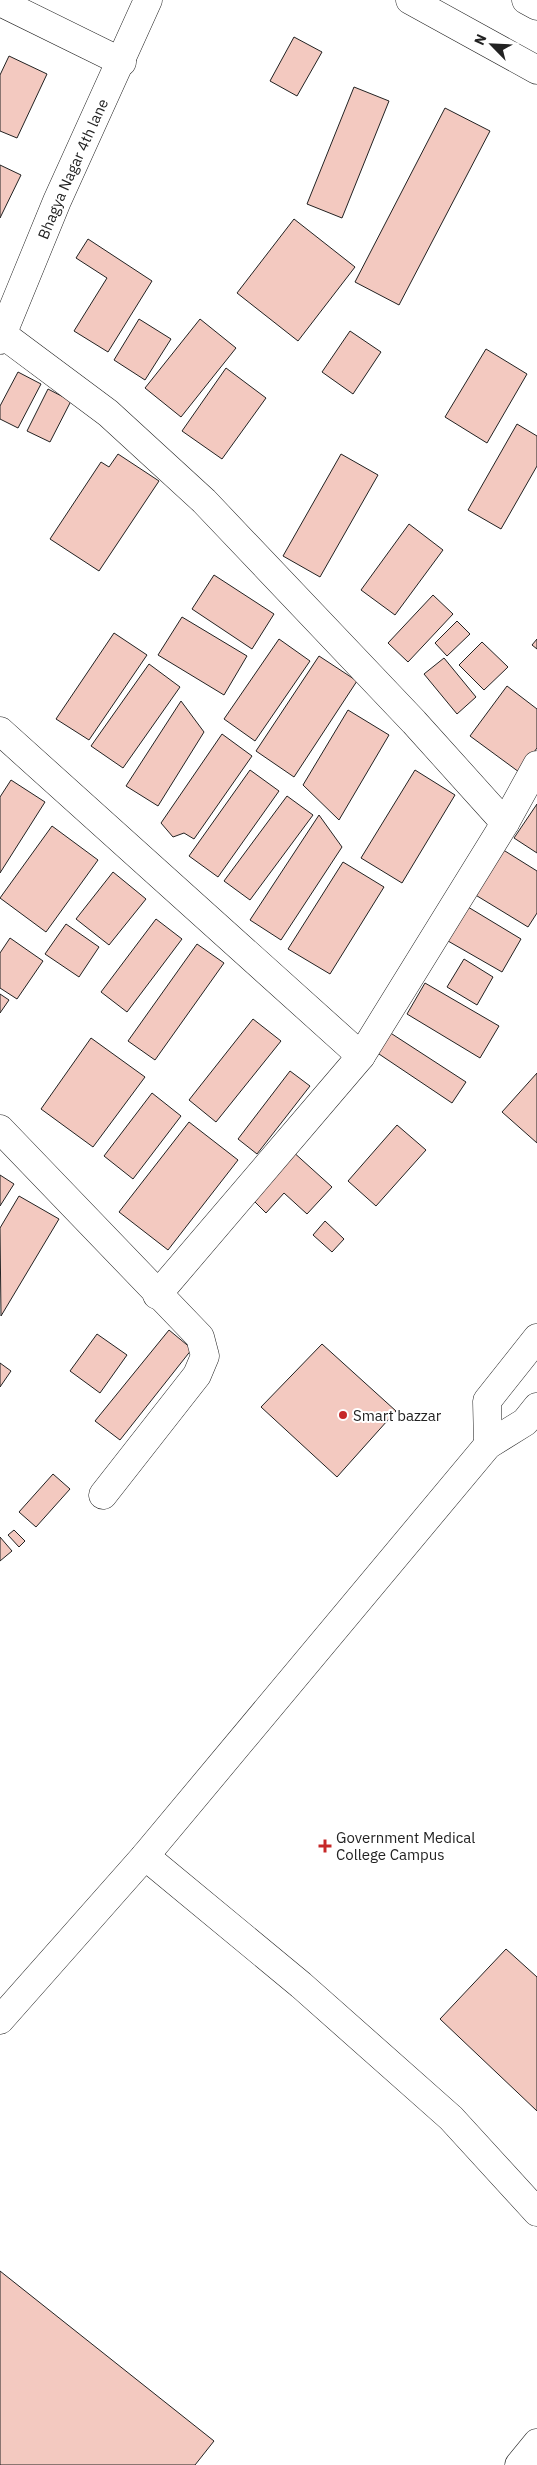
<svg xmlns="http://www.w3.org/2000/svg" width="537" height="2465" font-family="'IBM Plex Sans',sans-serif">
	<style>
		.building { fill: #f3c9c0; stroke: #222 }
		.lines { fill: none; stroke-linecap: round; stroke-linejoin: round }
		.minor-casing { stroke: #222; stroke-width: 29 }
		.secondary-casing { stroke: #222; stroke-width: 29 }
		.minor { stroke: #fff; stroke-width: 28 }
		.secondary { stroke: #fff; stroke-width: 28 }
		.poi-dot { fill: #c62828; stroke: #fff; stroke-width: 2 }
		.labels { text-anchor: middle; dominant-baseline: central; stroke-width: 4; stroke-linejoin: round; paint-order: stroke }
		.street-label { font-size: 15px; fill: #222; stroke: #fff }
		.poi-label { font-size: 15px; fill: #222; stroke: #fff; text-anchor: start }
	</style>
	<rect width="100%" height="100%" fill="#fff"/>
	<g class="building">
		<path d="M294,37L322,52L297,96L270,81Z"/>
		<path d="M9,56L47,74L17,138L0,131V75Z"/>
		<path d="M354,87L389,101L342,218L307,204Z"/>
		<path d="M445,108L490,131L399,305L355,282Z"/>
		<path d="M0,165L21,175L0,218Z"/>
		<path d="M294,219L355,267L298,341L237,293Z"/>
		<path d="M88,239L152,281L108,352L74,331L107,278L76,258Z"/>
		<path d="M139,319L171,339L145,380L114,360Z"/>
		<path d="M200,319L236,348L181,417L145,388Z"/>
		<path d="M350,331L381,352L353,394L322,372Z"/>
		<path d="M486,349L527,374L487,443L445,417Z"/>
		<path d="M226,368L266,398L222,459L182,431Z"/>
		<path d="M18,372L41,384L18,428L0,419V406Z"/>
		<path d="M48,389L71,401L50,442L27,431Z"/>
		<path d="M517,424L537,436V466L501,529L468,510Z"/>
		<path d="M118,454L159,481L99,571L50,539L101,462L109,467Z"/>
		<path d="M341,454L378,475L320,577L283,556Z"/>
		<path d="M409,524L443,550L395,615L361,590Z"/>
		<path d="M214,575L274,614L252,649L192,609Z"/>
		<path d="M433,595L453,614L408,662L388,643Z"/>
		<path d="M182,617L247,656L224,695L158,655Z"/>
		<path d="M457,621L470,634L447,656L435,643Z"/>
		<path d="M114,633L147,655L89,740L56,719Z"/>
		<path d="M279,639L310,661L255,741L224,719Z"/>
		<path d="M537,639V649L532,645Z"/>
		<path d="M482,642L508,667L484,690L459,665Z"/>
		<path d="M319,656L357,681L294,777L256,751Z"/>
		<path d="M444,658L476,697L457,714L424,674Z"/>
		<path d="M149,664L180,687L123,768L91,746Z"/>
		<path d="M507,686L537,709V748L519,772L470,736Z"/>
		<path d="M181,701L204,732L158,806L126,786Z"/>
		<path d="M348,710L389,735L339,820L303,785Z"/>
		<path d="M222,734L252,756L194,839L184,833L173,837L161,823Z"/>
		<path d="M250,770L279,791L218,877L189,856Z"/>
		<path d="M415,770L455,795L402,883L361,858Z"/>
		<path d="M11,780L45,802L0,873V797Z"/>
		<path d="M287,796L313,815L250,900L224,881Z"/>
		<path d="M537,804V853L514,838Z"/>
		<path d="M319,815L342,847L281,940L250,920Z"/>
		<path d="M52,826L98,860L46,932L0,898Z"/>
		<path d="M497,846L537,871V913L528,927L469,891Z"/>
		<path d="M343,862L384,887L330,974L288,949Z"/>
		<path d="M113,872L146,899L109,945L76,919Z"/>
		<path d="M468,907L521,939L502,972L448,941Z"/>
		<path d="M156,919L182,939L127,1012L101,992Z"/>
		<path d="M66,924L99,947L79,977L45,954Z"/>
		<path d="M10,938L43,961L17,999L0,988V953Z"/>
		<path d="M197,944L224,963L155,1060L128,1041Z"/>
		<path d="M464,959L493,977L477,1005L447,987Z"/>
		<path d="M425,983L499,1026L480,1058L407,1014Z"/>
		<path d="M0,994L9,1000L0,1013Z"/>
		<path d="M253,1019L281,1041L216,1122L189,1100Z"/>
		<path d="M389,1032L466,1082L452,1103L376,1052Z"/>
		<path d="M91,1038L145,1077L93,1147L41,1109Z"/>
		<path d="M290,1071L310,1086L257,1154L238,1139Z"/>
		<path d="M537,1073V1143L502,1112Z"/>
		<path d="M152,1093L181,1116L133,1179L104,1156Z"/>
		<path d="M189,1122L238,1160L168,1250L119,1212Z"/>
		<path d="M397,1125L426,1150L376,1206L348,1181Z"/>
		<path d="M291,1150L332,1187L307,1214L284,1193L266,1213L249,1196Z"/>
		<path d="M0,1175L14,1184L0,1206Z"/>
		<path d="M19,1196L59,1219L1,1316L0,1228Z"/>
		<path d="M325,1221L344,1239L332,1252L313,1235Z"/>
		<path d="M169,1330L192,1349L120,1440L95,1421Z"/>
		<path d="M97,1334L127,1355L100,1393L70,1371Z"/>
		<path d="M322,1344L396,1411L337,1477L261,1407Z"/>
		<path d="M0,1363L11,1371L0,1387Z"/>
		<path d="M53,1474L70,1489L36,1527L19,1512Z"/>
		<path d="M14,1530L25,1541L19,1547L8,1535Z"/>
		<path d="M0,1537L12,1551L0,1561Z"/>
		<path d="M506,1949L537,1977V2111L440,2019Z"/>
		<path d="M0,2271L214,2441L195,2465H0Z"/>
	</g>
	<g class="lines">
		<defs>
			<g id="minor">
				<path d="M0,2L122,62"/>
				<path d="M2,334L108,413L204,501L414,722L505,823"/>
				<path d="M0,731L361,1056"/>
				<path d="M0,1129L200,1337L205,1356L197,1375L103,1495"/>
				<path d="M157,1295L361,1056L505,823L537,765"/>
				<path d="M488,1445L487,1401L537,1338"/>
				<path d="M145,1856L301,1985L451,2118L537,2212"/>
				<path d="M0,2020L145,1856L488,1445L525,1422L537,1407"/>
				<path d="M519,2465L537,2443"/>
			</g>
			<g id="secondary">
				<path d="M410,0L537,70"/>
				<path d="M526,0L537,6"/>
				<path id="s1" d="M0,340L57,201L148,0"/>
			</g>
		</defs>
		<use href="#minor" class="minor-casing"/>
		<use href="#secondary" class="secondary-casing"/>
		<use href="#minor" class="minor"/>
		<use href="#secondary" class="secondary"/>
	</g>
	<g class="poi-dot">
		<circle cx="343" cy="1415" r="5"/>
		<path d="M322.5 1838.5h5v5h5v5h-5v5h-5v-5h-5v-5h5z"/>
	</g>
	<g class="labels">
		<g class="street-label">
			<text stroke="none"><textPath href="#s1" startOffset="186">Bhagya Nagar 4th lane</textPath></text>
		</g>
		<g class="poi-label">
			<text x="353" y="1415">Smart bazzar</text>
			<text x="336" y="1837">Government Medical<tspan x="336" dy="17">College Campus</tspan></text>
		</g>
	</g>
	<g transform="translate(492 45) rotate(294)" stroke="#ffffff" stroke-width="4" paint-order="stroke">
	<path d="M0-4L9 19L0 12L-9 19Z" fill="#222222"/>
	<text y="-8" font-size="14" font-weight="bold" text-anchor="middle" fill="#222222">N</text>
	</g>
</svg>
